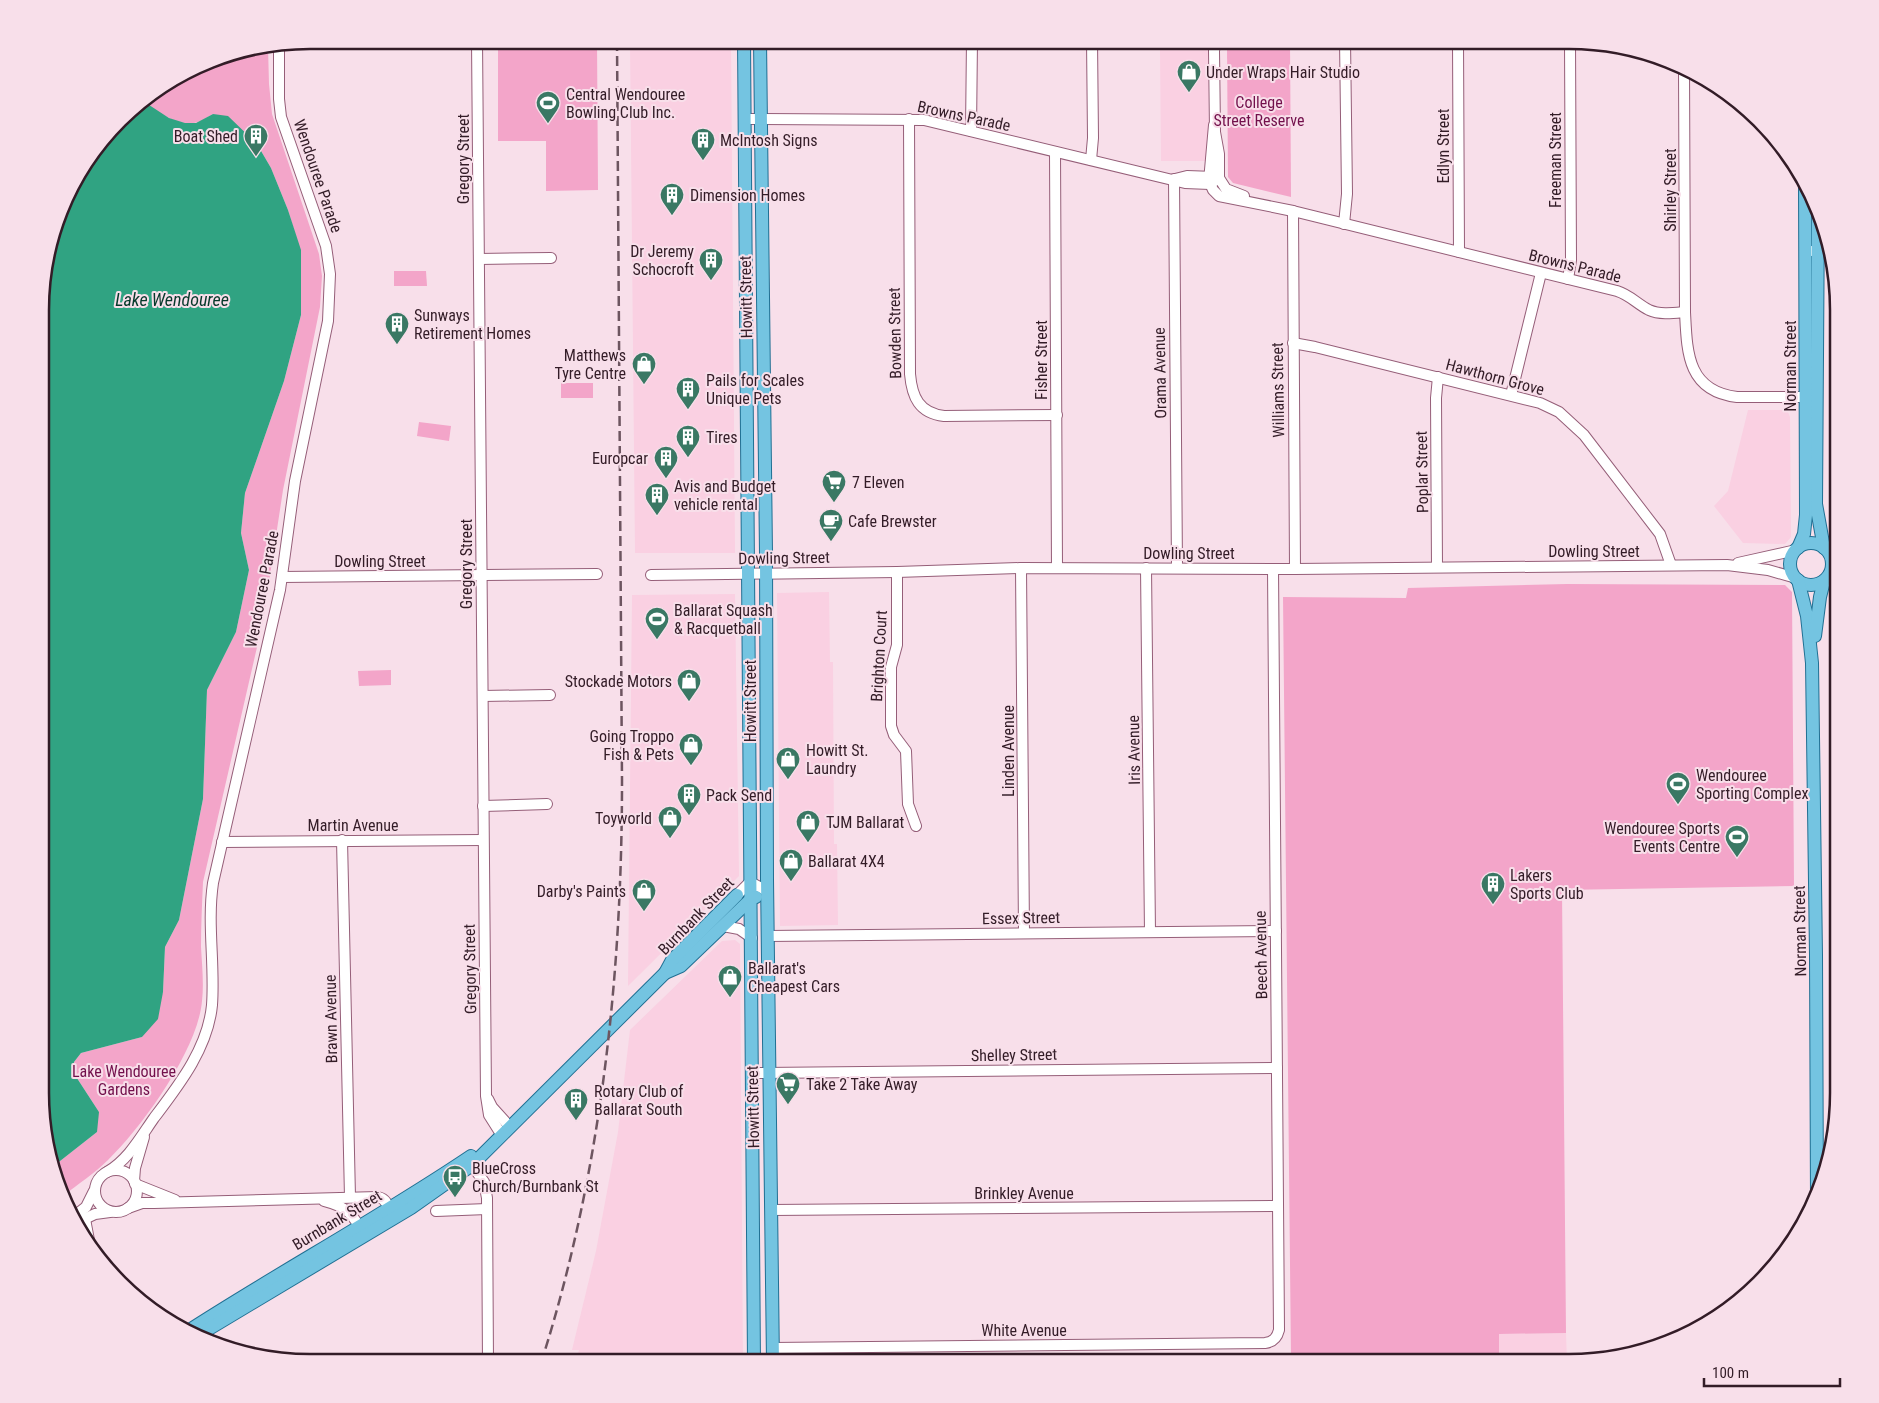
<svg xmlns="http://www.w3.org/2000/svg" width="1879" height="1403" font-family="'Roboto Condensed',sans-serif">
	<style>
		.built { fill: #fad0e2 }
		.green { fill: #f3a5c9 }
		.water { fill: #30a382 }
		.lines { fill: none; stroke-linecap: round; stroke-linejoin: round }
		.minor-casing { stroke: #955e78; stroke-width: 12 }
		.major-casing { stroke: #217093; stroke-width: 14 }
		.minor { stroke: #fff; stroke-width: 10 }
		.major { stroke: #74c4e1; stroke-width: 12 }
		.rail { stroke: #6d5560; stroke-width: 2.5; stroke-dasharray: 10 5; stroke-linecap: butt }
		.labels { text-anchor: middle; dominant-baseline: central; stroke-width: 4; stroke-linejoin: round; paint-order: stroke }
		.poi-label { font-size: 16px; fill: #331c27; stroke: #f8dfea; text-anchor: start }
		.park-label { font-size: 16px; fill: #720f4b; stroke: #f8dfea }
		.street-label { font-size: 16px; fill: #331c27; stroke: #f8dfea }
		.water-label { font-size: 18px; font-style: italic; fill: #06392b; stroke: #f8dfea }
		.rim { fill: none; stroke: #331c27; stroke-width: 2.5 }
	</style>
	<rect width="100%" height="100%" fill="#f8dfea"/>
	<g class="built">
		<path d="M630,40H731L735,553H635Z"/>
		<path d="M1208,45L1209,161H1161L1160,46Z"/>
		<path d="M1748,410H1782L1788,412L1790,417L1791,537L1785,544L1743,543L1714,506L1728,491Z"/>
		<path d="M829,592L830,662H833L834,844H837L838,925L780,926L777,593Z"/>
		<path d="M1839,592L1838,1111L1835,1128L1832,598Z"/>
		<path d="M735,594L739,876L628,986L632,595Z"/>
		<path d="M735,940L740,944L743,1363H575L579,1350H572L596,1251L618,1132L630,1030L722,941Z"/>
		<path d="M1566,1333L1567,1363H1499V1334Z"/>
	</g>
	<g class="green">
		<path d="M498,40H597L598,190L546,191V141H498Z"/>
		<path d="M1290,41L1291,197L1233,183L1228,177L1227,46L1231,42Z"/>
		<path d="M268,47L269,84L272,114L319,254L322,276L320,307L283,490L263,621L203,882C202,904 201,926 201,947C202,965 204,984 202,1001C198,1049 143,1126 108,1160C95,1173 78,1184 63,1196L55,1165L97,1132L41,1111L99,1112L73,1072L74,1062L81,1053L142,1037L163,992L165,947L179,920L203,799L207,690L236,632L249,570L241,533L245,493L284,381L301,315L300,250L288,210L271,168L257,144L213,114C207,117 201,122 194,123C176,126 157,111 143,101L223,54Z"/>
		<path d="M394,271H426L427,286H394Z"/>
		<rect x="561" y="383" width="32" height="15"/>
		<path d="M419,422L451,426L449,441L417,436Z"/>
		<path d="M1567,584L1785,585L1792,592L1794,886L1562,890L1566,1333L1499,1334V1363H1090V1354L1291,1359L1283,597L1406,598L1408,588Z"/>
		<path d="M391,670V685L359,686L358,671Z"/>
	</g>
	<path class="water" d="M143,101L169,118L185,123H196L213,114L228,116L257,144L271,168L288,210L301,250V315L284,381L245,493L241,533L249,570L236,632L207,690L203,799L179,920L165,947L163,992L158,1019L142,1037L81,1053L74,1062L73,1072L99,1112L97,1132L55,1165L41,1111L42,274L76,175L132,107Z"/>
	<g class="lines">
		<defs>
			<g id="minor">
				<path d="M477,40L486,1096L489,1115L501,1134"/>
				<path d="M1216,40L1214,51L1215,132L1219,154V178L1226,189L1244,196"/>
				<path d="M1458,41L1459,252"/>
				<path d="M1684,68L1685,312"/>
				<path d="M744,119L924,120L1185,183L1210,184L1219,178"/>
				<path d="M909,119L910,374C912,397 919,413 944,416L1057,415"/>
				<path d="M1214,125L1209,181L1213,190L1219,196L1293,211L1617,291C1630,295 1637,304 1649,310C1660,315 1674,313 1685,312C1687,352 1687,391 1737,397H1811"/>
				<path d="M971,131L972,40"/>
				<path d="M1055,152L1057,568"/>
				<path d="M1091,160L1093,138L1092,40"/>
				<path d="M1174,179L1177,568"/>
				<path d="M1175,179L1187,176L1214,177"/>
				<path d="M1293,211L1295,569"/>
				<path d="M1344,224L1347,194L1345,40"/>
				<path d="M1812,251L1831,250"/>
				<path d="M479,259L551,258"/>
				<path d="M1568,279L1571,260L1570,41"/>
				<path d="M1293,343L1315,347L1540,403L1559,412L1584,435L1660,534L1671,565"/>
				<path d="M1511,395L1541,273"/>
				<path d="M1827,551L1839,555"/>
				<path d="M1738,563L1796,550"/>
				<path d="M1437,567L1436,398L1438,377"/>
				<path d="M1021,568L1024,933"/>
				<path d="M1146,568L1150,932"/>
				<path d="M897,572V645L891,667V726L894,735L906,751L908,804L916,826"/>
				<path d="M651,575L897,572L1021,568L1295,569L1727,565L1768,570L1796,578"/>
				<path d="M282,577L597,574"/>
				<path d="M1826,579L1839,574"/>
				<path d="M483,696L550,695"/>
				<path d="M483,806L547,804"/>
				<path d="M342,840L350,1197"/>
				<path d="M222,842L483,840"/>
				<path d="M737,895L750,882L767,891"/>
				<path d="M723,926L739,929L752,938"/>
				<path d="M768,936L1276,931"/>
				<path d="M752,1073L1277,1068"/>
				<path d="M488,1099L492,1107L509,1126"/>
				<path d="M472,1165L484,1182L487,1198L488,1363"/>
				<circle cx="116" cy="1191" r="21"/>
				<path d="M107,1172C128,1160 140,1138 154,1118C179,1085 208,1048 212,1005C215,964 207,924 213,883L280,590L295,481L328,321L330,274L326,246L281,117L279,99V45"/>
				<path d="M134,1181L135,1168L144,1137"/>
				<path d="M135,1184L175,1200"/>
				<path d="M324,1201C347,1207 352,1213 363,1233"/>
				<path d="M128,1208L142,1203H154L378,1197C387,1199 389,1207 389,1215"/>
				<path d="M771,1210L1278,1206"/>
				<path d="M436,1211L487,1209"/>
				<path d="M72,1218L86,1207L94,1191"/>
				<path d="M85,1219L89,1240"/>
				<path d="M76,1223L95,1214L110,1212"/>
				<path d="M772,1348L1265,1343C1273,1342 1277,1338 1279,1330L1273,569"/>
			</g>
			<g id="major">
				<path d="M744,40L754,1363"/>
				<path d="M760,40L766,553L767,879L773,1363"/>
				<path d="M1818,207L1816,504L1824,548"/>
				<circle cx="1811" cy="564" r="21"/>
				<path d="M1798,548L1804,534L1806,515L1805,183"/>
				<path d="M1798,580L1807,616L1812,663L1816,955L1817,1200"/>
				<path d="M1815,636L1820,597L1824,581"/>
				<path d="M665,973L681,966L751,899L756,897"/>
				<path d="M188,1331C281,1271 379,1218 471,1156"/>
				<path d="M197,1336L411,1208L472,1165L665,973L672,960L737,895"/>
			</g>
		</defs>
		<use href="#minor" class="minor-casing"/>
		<use href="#major" class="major-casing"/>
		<use href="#minor" class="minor"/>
		<use href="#major" class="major"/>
		<path class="rail" d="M541,1363C601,1175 622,977 622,781L617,40"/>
	</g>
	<defs>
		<symbol id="shop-pin" viewBox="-11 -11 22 30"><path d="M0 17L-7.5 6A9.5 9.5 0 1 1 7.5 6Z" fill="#3a7864" stroke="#f8dfea"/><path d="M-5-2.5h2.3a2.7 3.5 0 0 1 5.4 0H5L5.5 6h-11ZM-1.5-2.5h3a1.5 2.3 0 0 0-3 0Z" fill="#fff"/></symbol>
		<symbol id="stadium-pin" viewBox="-11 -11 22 30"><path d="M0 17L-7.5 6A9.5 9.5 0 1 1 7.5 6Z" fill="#3a7864" stroke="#f8dfea"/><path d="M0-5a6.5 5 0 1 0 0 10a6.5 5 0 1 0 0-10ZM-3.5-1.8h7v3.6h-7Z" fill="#fff"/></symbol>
		<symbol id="building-pin" viewBox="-11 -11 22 30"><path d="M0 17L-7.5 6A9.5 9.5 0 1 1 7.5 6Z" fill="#3a7864" stroke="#f8dfea"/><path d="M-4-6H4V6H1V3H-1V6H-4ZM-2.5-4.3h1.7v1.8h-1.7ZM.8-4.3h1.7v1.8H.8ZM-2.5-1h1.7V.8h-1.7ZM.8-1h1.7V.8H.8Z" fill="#fff"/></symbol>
		<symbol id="supermarket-pin" viewBox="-11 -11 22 30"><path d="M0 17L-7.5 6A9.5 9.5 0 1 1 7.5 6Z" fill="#3a7864" stroke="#f8dfea"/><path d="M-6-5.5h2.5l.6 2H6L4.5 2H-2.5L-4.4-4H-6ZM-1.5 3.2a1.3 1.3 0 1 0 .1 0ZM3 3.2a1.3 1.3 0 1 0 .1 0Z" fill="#fff"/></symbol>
		<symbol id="cafe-pin" viewBox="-11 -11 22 30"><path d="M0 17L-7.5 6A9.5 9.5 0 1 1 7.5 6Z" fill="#3a7864" stroke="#f8dfea"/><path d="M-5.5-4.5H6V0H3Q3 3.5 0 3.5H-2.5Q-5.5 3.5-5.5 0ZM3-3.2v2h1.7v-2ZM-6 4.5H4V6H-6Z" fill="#fff"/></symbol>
		<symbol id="bus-pin" viewBox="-11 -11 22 30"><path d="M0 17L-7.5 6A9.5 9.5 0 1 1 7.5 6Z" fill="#3a7864" stroke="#f8dfea"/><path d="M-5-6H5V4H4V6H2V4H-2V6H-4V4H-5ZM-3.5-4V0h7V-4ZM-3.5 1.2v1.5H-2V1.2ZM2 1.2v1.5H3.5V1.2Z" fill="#fff"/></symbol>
	</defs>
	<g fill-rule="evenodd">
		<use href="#shop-pin" x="1175" y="58" width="28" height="38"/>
		<use href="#stadium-pin" x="534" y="89" width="28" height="38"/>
		<use href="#building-pin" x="242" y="122" width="28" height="38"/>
		<use href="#building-pin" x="689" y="126" width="28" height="38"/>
		<use href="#building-pin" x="658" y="181" width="28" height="38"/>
		<use href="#building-pin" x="697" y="246" width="28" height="38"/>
		<use href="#building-pin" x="383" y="310" width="28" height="38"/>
		<use href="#shop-pin" x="630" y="350" width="28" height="38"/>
		<use href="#building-pin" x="674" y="375" width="28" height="38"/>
		<use href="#building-pin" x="674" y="423" width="28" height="38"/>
		<use href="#building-pin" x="652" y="444" width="28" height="38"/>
		<use href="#supermarket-pin" x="820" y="468" width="28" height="38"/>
		<use href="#building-pin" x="643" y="481" width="28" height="38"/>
		<use href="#cafe-pin" x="817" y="507" width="28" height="38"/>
		<use href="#stadium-pin" x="643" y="605" width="28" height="38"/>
		<use href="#shop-pin" x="675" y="667" width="28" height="38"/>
		<use href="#shop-pin" x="677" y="731" width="28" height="38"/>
		<use href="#shop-pin" x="774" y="745" width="28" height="38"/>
		<use href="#stadium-pin" x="1664" y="770" width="28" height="38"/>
		<use href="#building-pin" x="675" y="781" width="28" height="38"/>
		<use href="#shop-pin" x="656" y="804" width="28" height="38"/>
		<use href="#shop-pin" x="794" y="808" width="28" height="38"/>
		<use href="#stadium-pin" x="1723" y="823" width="28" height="38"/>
		<use href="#shop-pin" x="777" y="847" width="28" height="38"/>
		<use href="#building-pin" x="1479" y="870" width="28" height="38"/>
		<use href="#shop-pin" x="630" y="877" width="28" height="38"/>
		<use href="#shop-pin" x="716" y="963" width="28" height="38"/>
		<use href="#supermarket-pin" x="774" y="1070" width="28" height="38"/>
		<use href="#building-pin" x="562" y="1086" width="28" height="38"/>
		<use href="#bus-pin" x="441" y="1163" width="28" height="38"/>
	</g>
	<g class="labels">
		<g class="poi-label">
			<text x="1206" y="72">Under Wraps Hair Studio</text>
			<text x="566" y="94">Central Wendouree<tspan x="566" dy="18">Bowling Club Inc.</tspan></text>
			<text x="238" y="136" text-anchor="end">Boat Shed</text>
			<text x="720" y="140">McIntosh Signs</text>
			<text x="690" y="195">Dimension Homes</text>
			<text x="694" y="251" text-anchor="end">Dr Jeremy<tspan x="694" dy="18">Schocroft</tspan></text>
			<text x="414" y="315">Sunways<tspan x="414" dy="18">Retirement Homes</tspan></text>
			<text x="626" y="355" text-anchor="end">Matthews<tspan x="626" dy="18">Tyre Centre</tspan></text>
			<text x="706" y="380">Pails for Scales<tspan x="706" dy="18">Unique Pets</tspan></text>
			<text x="706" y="437">Tires</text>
			<text x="648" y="458" text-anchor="end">Europcar</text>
			<text x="852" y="482">7 Eleven</text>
			<text x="674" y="486">Avis and Budget<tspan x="674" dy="18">vehicle rental</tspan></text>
			<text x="848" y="521">Cafe Brewster</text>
			<text x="674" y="610">Ballarat Squash<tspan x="674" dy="18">&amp; Racquetball</tspan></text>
			<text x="672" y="681" text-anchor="end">Stockade Motors</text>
			<text x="674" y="736" text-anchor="end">Going Troppo<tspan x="674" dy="18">Fish &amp; Pets</tspan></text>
			<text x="806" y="750">Howitt St.<tspan x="806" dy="18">Laundry</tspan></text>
			<text x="1696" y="775">Wendouree<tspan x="1696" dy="18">Sporting Complex</tspan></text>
			<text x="706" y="795">Pack Send</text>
			<text x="652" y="818" text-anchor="end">Toyworld</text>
			<text x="826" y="822">TJM Ballarat</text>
			<text x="1720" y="828" text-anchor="end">Wendouree Sports<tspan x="1720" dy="18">Events Centre</tspan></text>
			<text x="808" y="861">Ballarat 4X4</text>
			<text x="1510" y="875">Lakers<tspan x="1510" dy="18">Sports Club</tspan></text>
			<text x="626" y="891" text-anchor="end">Darby's Paints</text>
			<text x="748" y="968">Ballarat's<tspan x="748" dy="18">Cheapest Cars</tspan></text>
			<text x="806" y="1084">Take 2 Take Away</text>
			<text x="594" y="1091">Rotary Club of<tspan x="594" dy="18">Ballarat South</tspan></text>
			<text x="472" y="1168">BlueCross<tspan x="472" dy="18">Church/Burnbank St</tspan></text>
		</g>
		<g class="park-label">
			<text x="1259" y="102">College<tspan x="1259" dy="18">Street Reserve</tspan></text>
			<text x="124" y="1071">Lake Wendouree<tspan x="124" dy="18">Gardens</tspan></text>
		</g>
		<g class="street-label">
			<text transform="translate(964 116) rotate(12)">Browns Parade</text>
			<text transform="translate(1443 146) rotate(-90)">Edlyn Street</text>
			<text transform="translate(463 159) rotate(-90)">Gregory Street</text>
			<text transform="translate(1555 160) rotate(-90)">Freeman Street</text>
			<text transform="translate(318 176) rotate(71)">Wendouree Parade</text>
			<text transform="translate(1670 190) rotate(-90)">Shirley Street</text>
			<text transform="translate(1575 266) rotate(14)">Browns Parade</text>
			<text transform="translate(746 297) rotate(-91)">Howitt Street</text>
			<text transform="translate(895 333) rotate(-91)">Bowden Street</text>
			<text transform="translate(1041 360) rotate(-90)">Fisher Street</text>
			<text transform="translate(1790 366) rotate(-90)">Norman Street</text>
			<text transform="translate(1160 373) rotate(-91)">Orama Avenue</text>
			<text transform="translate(1495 377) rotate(15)">Hawthorn Grove</text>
			<text transform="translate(1278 390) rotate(-91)">Williams Street</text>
			<text transform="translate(1422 472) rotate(-91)">Poplar Street</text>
			<text x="1594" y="551">Dowling Street</text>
			<text x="1189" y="553">Dowling Street</text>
			<text transform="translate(784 558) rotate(-1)">Dowling Street</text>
			<text x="380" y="561">Dowling Street</text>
			<text transform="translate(466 564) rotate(-90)">Gregory Street</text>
			<text transform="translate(262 589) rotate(-79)">Wendouree Parade</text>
			<text transform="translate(879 656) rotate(-87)">Brighton Court</text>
			<text transform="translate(750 701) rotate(-90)">Howitt Street</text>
			<text transform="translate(1134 750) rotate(-91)">Iris Avenue</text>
			<text transform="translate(1008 751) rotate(-90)">Linden Avenue</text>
			<text x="353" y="825">Martin Avenue</text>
			<text transform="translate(696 916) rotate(-46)">Burnbank Street</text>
			<text transform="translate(1021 918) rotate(-1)">Essex Street</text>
			<text transform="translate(1800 931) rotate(-91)">Norman Street</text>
			<text transform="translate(1261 955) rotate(-91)">Beech Avenue</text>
			<text transform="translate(470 969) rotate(-91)">Gregory Street</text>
			<text transform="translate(331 1019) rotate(-91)">Brawn Avenue</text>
			<text transform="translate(1014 1055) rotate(-1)">Shelley Street</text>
			<text transform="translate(753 1107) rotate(-91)">Howitt Street</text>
			<text x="1024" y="1193">Brinkley Avenue</text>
			<text transform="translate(337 1220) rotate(-31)">Burnbank Street</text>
			<text x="1024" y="1330">White Avenue</text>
		</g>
		<g class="water-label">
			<text x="172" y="299">Lake Wendouree</text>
		</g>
	</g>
	<path d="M0 0H1879V1403H0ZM310 49H1569A261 261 0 0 1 1830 310V1093A261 261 0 0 1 1569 1354H310A261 261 0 0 1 49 1093V310A261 261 0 0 1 310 49Z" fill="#f8dfea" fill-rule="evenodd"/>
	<path class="rim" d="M310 49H1569A261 261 0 0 1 1830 310V1093A261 261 0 0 1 1569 1354H310A261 261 0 0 1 49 1093V310A261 261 0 0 1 310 49Z"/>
	<path d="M1704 1378v8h136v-8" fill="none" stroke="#331c27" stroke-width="2.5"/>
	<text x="1712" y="1378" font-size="15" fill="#331c27" stroke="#f8dfea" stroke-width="4" paint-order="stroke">100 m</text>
</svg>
